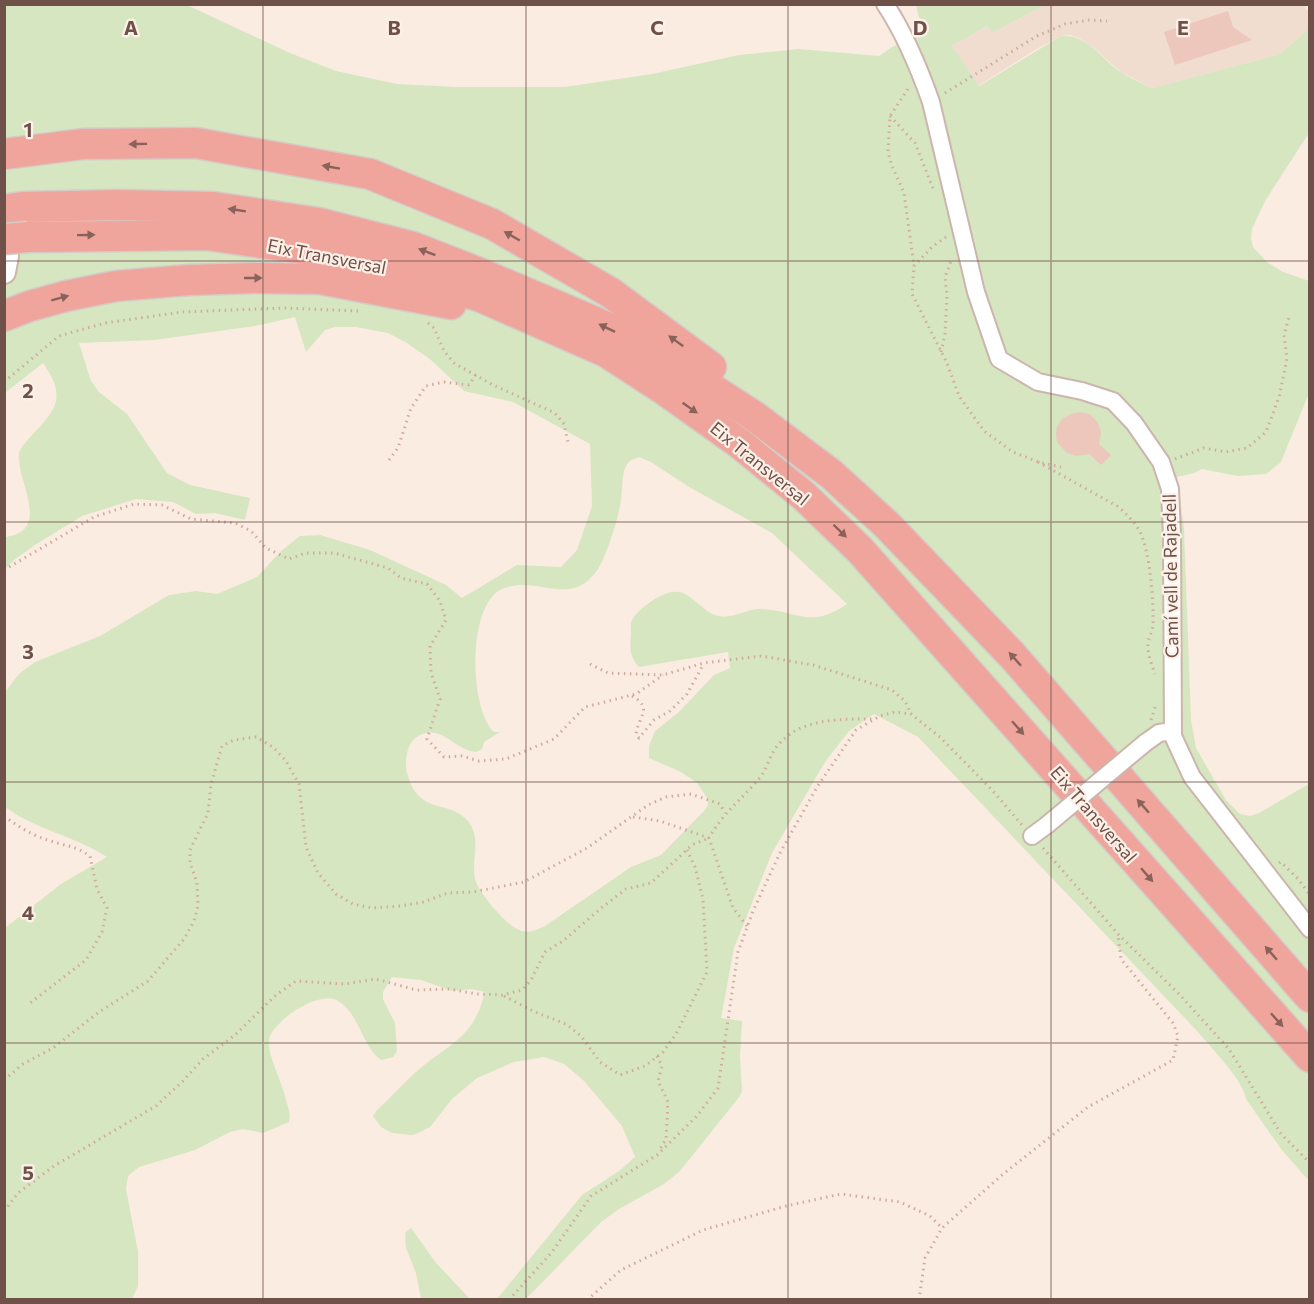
<svg xmlns="http://www.w3.org/2000/svg" width="1314" height="1304" font-family="Commissioner,sans-serif">
	<style>
		.residential { fill: #f1ddd0 }
		.green { fill: #d6e6c1; fill-rule: evenodd }
		.building { fill: #edc7bb }
		.lines { fill: none; stroke-linecap: round; stroke-linejoin: round }
		.street-casing { stroke: #ccb5ac; stroke-width: 20 }
		.secondary-casing { stroke: #cfb4aa; stroke-width: 26 }
		.highway-casing { stroke: #d4cbc9; stroke-width: 33 }
		.path { stroke: #d1aa9f; stroke-width: 3; stroke-dasharray: 1.5 4.5; stroke-linecap: butt }
		.street { stroke: #fff; stroke-width: 16 }
		.secondary { stroke: #fff; stroke-width: 22 }
		.highway { stroke: #f0a59c; stroke-width: 30 }
		.street-bridge-casing { stroke: #ccb5ac; stroke-width: 20; stroke-linecap: butt }
		.highway-bridge-casing { stroke: #d4cbc9; stroke-width: 33; stroke-linecap: butt }
		.street-bridge { stroke: #fff; stroke-width: 16 }
		.highway-bridge { stroke: #f0a59c; stroke-width: 30 }
		.oneway { fill: #89625a }
		.grid { fill: none; stroke: #6f514a; stroke-width: 1.5; stroke-opacity: 0.55 }
		.labels { text-anchor: middle; dominant-baseline: central; stroke-width: 4.5; stroke-linejoin: round; paint-order: stroke }
		.street-label { font-size: 18px; fill: #6f514a; stroke: #fdf1e7 }
		.grid-label { font-size: 20px; text-anchor: middle; font-weight: bold; fill: #6f514a; stroke: #fdf1e7; stroke-width: 4.5; stroke-linejoin: round; paint-order: stroke }
	</style>
	<rect width="100%" height="100%" fill="#faece1"/>
	<path class="residential" d="M1303,4L1309,12V28L1280,54L1152,88L1122,73L1093,47L1079,38L1070,35L1061,36L1035,50L978,86L952,46L987,26L992,33L1045,5Z"/>
	<g class="green">
		<path d="M5,5H187L290,53L336,71L397,84L456,87H565L652,74L739,55L799,49L879,56L892,47L923,34L916,5H1045L992,33L987,26L952,46L979,86L1061,36C1089,34 1101,59 1122,73C1131,79 1142,83 1152,88L1280,54L1309,28V133L1265,201L1252,229L1251,238L1253,247L1267,262L1283,272L1309,281V393L1281,462L1266,474L1238,476L1202,469L1194,473L1177,477L1184,529L1191,720L1196,748L1226,800L1240,814L1250,816L1259,813L1309,784V1181L1281,1149L1246,1099C1244,1081 1211,1048 1199,1033L918,737L874,714L849,731L825,762L772,853L734,948L721,1018L742,1021L740,1056L742,1091L740,1096L680,1171L664,1184L619,1209L601,1222L526,1299H497L582,1195L619,1171L635,1157L622,1126L584,1081L564,1064L544,1057L514,1062L477,1078L452,1099L430,1127L418,1133L412,1135L392,1133L381,1127L373,1116L377,1110C391,1098 403,1083 417,1071C450,1043 474,1038 485,992L471,989L452,991L421,980L392,977L383,992V999L395,1023L397,1051L393,1057L381,1060C361,1045 360,1014 338,1001C330,995 315,1000 307,1004C297,1009 288,1014 280,1023C275,1028 269,1034 269,1042C268,1056 283,1084 286,1100C288,1108 291,1114 289,1122L263,1133L243,1129L230,1132L195,1150L139,1167L128,1176L126,1189L138,1252V1286L132,1299H5V928L61,884L107,857C75,836 36,830 5,807V692L19,674L35,662L100,636L169,595L196,591L217,594L257,577L281,551L300,536L320,535L370,550L446,585L462,598L517,565L561,567L577,550L592,506L590,444L513,402L464,391L431,360L407,343L388,333L356,327H335L325,330L306,352L295,317L255,326L154,340L79,343L91,381L99,392L127,414L167,473L190,485L250,498L245,520L215,513L196,514L173,502L136,499L82,516L35,545L14,560L5,569V537C53,531 16,480 19,454C20,447 28,440 32,435C58,408 66,396 43,363L5,393ZM639,457L651,462L689,487L772,533L847,604C809,630 797,610 760,609C744,609 731,621 715,615C700,610 690,589 672,592C659,594 638,609 632,620C630,625 631,629 631,634C630,648 629,656 639,667L728,652L730,668L714,675L679,712L655,731L649,746V758L681,772L697,783L707,798L708,805L704,811L661,855L631,867L545,926C537,930 527,934 519,930C506,925 478,892 475,879C471,860 482,838 468,821C448,798 419,817 407,773C405,764 406,751 411,743C416,735 427,731 435,733C448,735 458,750 476,752L482,749L484,742L500,732H494C469,709 467,604 502,589C539,574 570,610 598,569C607,555 619,516 621,500C623,488 621,474 627,464C630,460 634,459 639,457Z"/>
		<path d="M411,1228L436,1263L470,1299H421L416,1273L406,1248L405,1233Z"/>
	</g>
	<g class="building">
		<path d="M1228,11L1233,27L1252,40L1175,65L1164,32Z"/>
		<path d="M1080,412L1090,414L1098,423L1101,432L1099,444L1111,455L1101,465L1089,454L1076,456L1067,453L1057,442L1056,434L1057,427L1062,419L1071,414Z"/>
	</g>
	<g class="lines">
		<defs>
			<g id="street">
				<path d="M885,4C905,34 919,68 931,102L976,292L999,359L1038,382L1082,391L1113,401L1134,423L1161,462L1170,489L1172,536L1173,736L1192,777L1310,929"/>
				<path d="M1145,743L1159,733L1173,731"/>
				<path d="M1032,836L1047,825"/>
			</g>
			<path id="secondary" d="M4,233L7,256L4,272"/>
			<g id="highway">
				<path d="M4,154L83,144L196,143L370,174L492,224L611,293L711,367"/>
				<path d="M4,210L22,207L118,205L213,207L319,223L413,247L477,272L607,327L680,368L754,416L831,474L887,525L1012,655L1310,997"/>
				<path d="M28,237L207,235L311,250L392,269L481,297L606,352L666,391L739,443L804,496L860,550L1310,1057"/>
				<path d="M4,316L30,306L66,296L116,286L189,280L254,278L320,279L451,304"/>
			</g>
		</defs>
		<use href="#street" class="street-casing"/>
		<use href="#secondary" class="secondary-casing"/>
		<use href="#highway" class="highway-casing"/>
		<g class="path">
			<path d="M908,89L890,116L888,152L892,166L904,193L914,266"/>
			<path d="M945,93L1037,36L1065,24L1089,20L1107,21"/>
			<path d="M890,116L915,143L934,191"/>
			<path d="M946,237L932,247L914,266L912,294L947,363L959,396L984,431L1013,452L1038,462L1061,467"/>
			<path d="M428,323L434,328L444,351L454,363L493,385L555,413L564,424L568,442"/>
			<path d="M941,352L945,334L947,296L945,277L951,261"/>
			<path d="M4,382L59,336L105,323L182,312L284,308L358,311"/>
			<path d="M1175,459L1204,448L1226,452L1247,448L1266,432L1279,397L1287,359L1284,335L1289,317"/>
			<path d="M389,460L398,448L411,408L426,386L444,382L469,385L476,374"/>
			<path d="M1038,462L1117,506C1126,513 1133,521 1139,530C1150,549 1154,603 1153,626C1152,632 1149,637 1148,643C1147,654 1152,665 1155,674"/>
			<path d="M4,570L94,517L134,504L162,505L191,519L235,523L251,531L266,548L289,559L306,553H334L388,568L401,578L427,584L440,601L446,620L430,646L431,672L440,699L427,739L444,757L462,756L479,761L506,759L554,739L585,707L636,694L663,675"/>
			<path d="M590,664L608,673L663,675L704,663L761,656L813,665L892,690L905,701L911,714"/>
			<path d="M632,696C654,708 638,717 636,734L639,738L654,720L670,711L687,694L703,665"/>
			<path d="M1151,720L1156,704"/>
			<path d="M4,816C19,827 33,836 51,841C68,847 74,845 90,856L97,889L107,908L102,932L86,960L30,1003"/>
			<path d="M633,817L660,821L709,838"/>
			<path d="M1043,848L1118,934L1179,994L1229,1049L1281,1134L1310,1163"/>
			<path d="M1279,863L1281,862L1299,880L1310,895"/>
			<path d="M747,926L733,908L709,838C724,812 739,802 757,781C767,771 769,755 778,745C801,718 840,719 873,719"/>
			<path d="M504,996L535,1012L566,1024L581,1036L600,1062L620,1075L645,1066L663,1052L676,1034L707,972L703,899L695,867L687,850"/>
			<path d="M657,1056L662,1066L658,1081L668,1102L666,1139L659,1151"/>
			<path d="M4,1080L23,1064L53,1048L99,1012L148,981L184,939L194,921L198,906L197,883L190,863V850L208,813L211,784L222,746L234,740L256,737L273,747L286,761L299,784L306,847L318,873L336,894L353,904L372,908L400,906L423,902L448,893L473,892L524,882L587,848L648,805L666,797L691,794L720,804L725,813"/>
			<path d="M4,1211L18,1193L54,1166L156,1106L182,1082L203,1059L235,1035L276,995L296,981L344,984L376,979L416,990L449,989L477,994L502,995L522,990L531,980L545,952L563,941L600,909L626,889L651,883L692,845L709,838"/>
			<path d="M509,1300L552,1252L591,1196L657,1155L697,1116L718,1088L738,952L753,911L780,853L817,787L856,730L880,716L895,712L911,714L940,737L993,791L1022,825"/>
			<path d="M587,1300L621,1270L703,1230L786,1206L841,1194L900,1202L930,1216L942,1228"/>
			<path d="M919,1300L925,1258L942,1228L1002,1175L1088,1107L1173,1060L1178,1036L1173,1023L1121,959L1118,935"/>
		</g>
		<use href="#street" class="street"/>
		<use href="#secondary" class="secondary"/>
		<use href="#highway" class="highway"/>
		<defs>
			<path id="street-bridge" d="M1047,825L1145,743"/>
			<path id="highway-bridge" d="M4,239L28,237"/>
		</defs>
		<use href="#street-bridge" class="street-bridge-casing"/>
		<use href="#highway-bridge" class="highway-bridge-casing"/>
		<use href="#street-bridge" class="street-bridge"/>
		<use href="#highway-bridge" class="highway-bridge"/>
	</g>
	<defs><path id="oneway-solid" d="M-6-.8H1V-3.2L6.5 0L1 3.2V.8H-6Z" transform="scale(1.5)"/></defs>
	<g class="oneway">
		<use href="#oneway-solid" transform="translate(138 144) rotate(179)"/>
		<use href="#oneway-solid" transform="translate(331 167) rotate(-170)"/>
		<use href="#oneway-solid" transform="translate(237 210) rotate(-171)"/>
		<use href="#oneway-solid" transform="translate(86 235) rotate(-1)"/>
		<use href="#oneway-solid" transform="translate(512 236) rotate(-150)"/>
		<use href="#oneway-solid" transform="translate(427 252) rotate(-159)"/>
		<use href="#oneway-solid" transform="translate(253 278)"/>
		<use href="#oneway-solid" transform="translate(60 298) rotate(-15)"/>
		<use href="#oneway-solid" transform="translate(607 328) rotate(-154)"/>
		<use href="#oneway-solid" transform="translate(676 341) rotate(-144)"/>
		<use href="#oneway-solid" transform="translate(690 408) rotate(35)"/>
		<use href="#oneway-solid" transform="translate(840 531) rotate(44)"/>
		<use href="#oneway-solid" transform="translate(1015 659) rotate(-132)"/>
		<use href="#oneway-solid" transform="translate(1018 728) rotate(49)"/>
		<use href="#oneway-solid" transform="translate(1143 806) rotate(-131)"/>
		<use href="#oneway-solid" transform="translate(1147 875) rotate(49)"/>
		<use href="#oneway-solid" transform="translate(1271 953) rotate(-131)"/>
		<use href="#oneway-solid" transform="translate(1277 1020) rotate(48)"/>
	</g>
	<path class="grid" d="M263,4V1300M526,4V1300M788,4V1300M1051,4V1300M4,261H1310M4,522H1310M4,782H1310M4,1043H1310"/>
	<g class="labels">
		<g class="street-label">
			<text transform="translate(327 256) rotate(11)">Eix Transversal</text>
			<text transform="translate(760 463) rotate(39)">Eix Transversal</text>
			<text transform="translate(1170 576) rotate(-91)">Camí vell de Rajadell</text>
			<text transform="translate(1094 814) rotate(49)">Eix Transversal</text>
		</g>
	</g>
	<g class="grid-label">
		<text x="131" y="35">A</text>
		<text x="394" y="35">B</text>
		<text x="657" y="35">C</text>
		<text x="920" y="35">D</text>
		<text x="1183" y="35">E</text>
		<text x="28" y="137">1</text>
		<text x="28" y="398">2</text>
		<text x="28" y="659">3</text>
		<text x="28" y="920">4</text>
		<text x="28" y="1180">5</text>
	</g>
	<rect width="1314" height="1304" fill="none" stroke="#6f514a" stroke-width="12"/>
</svg>
